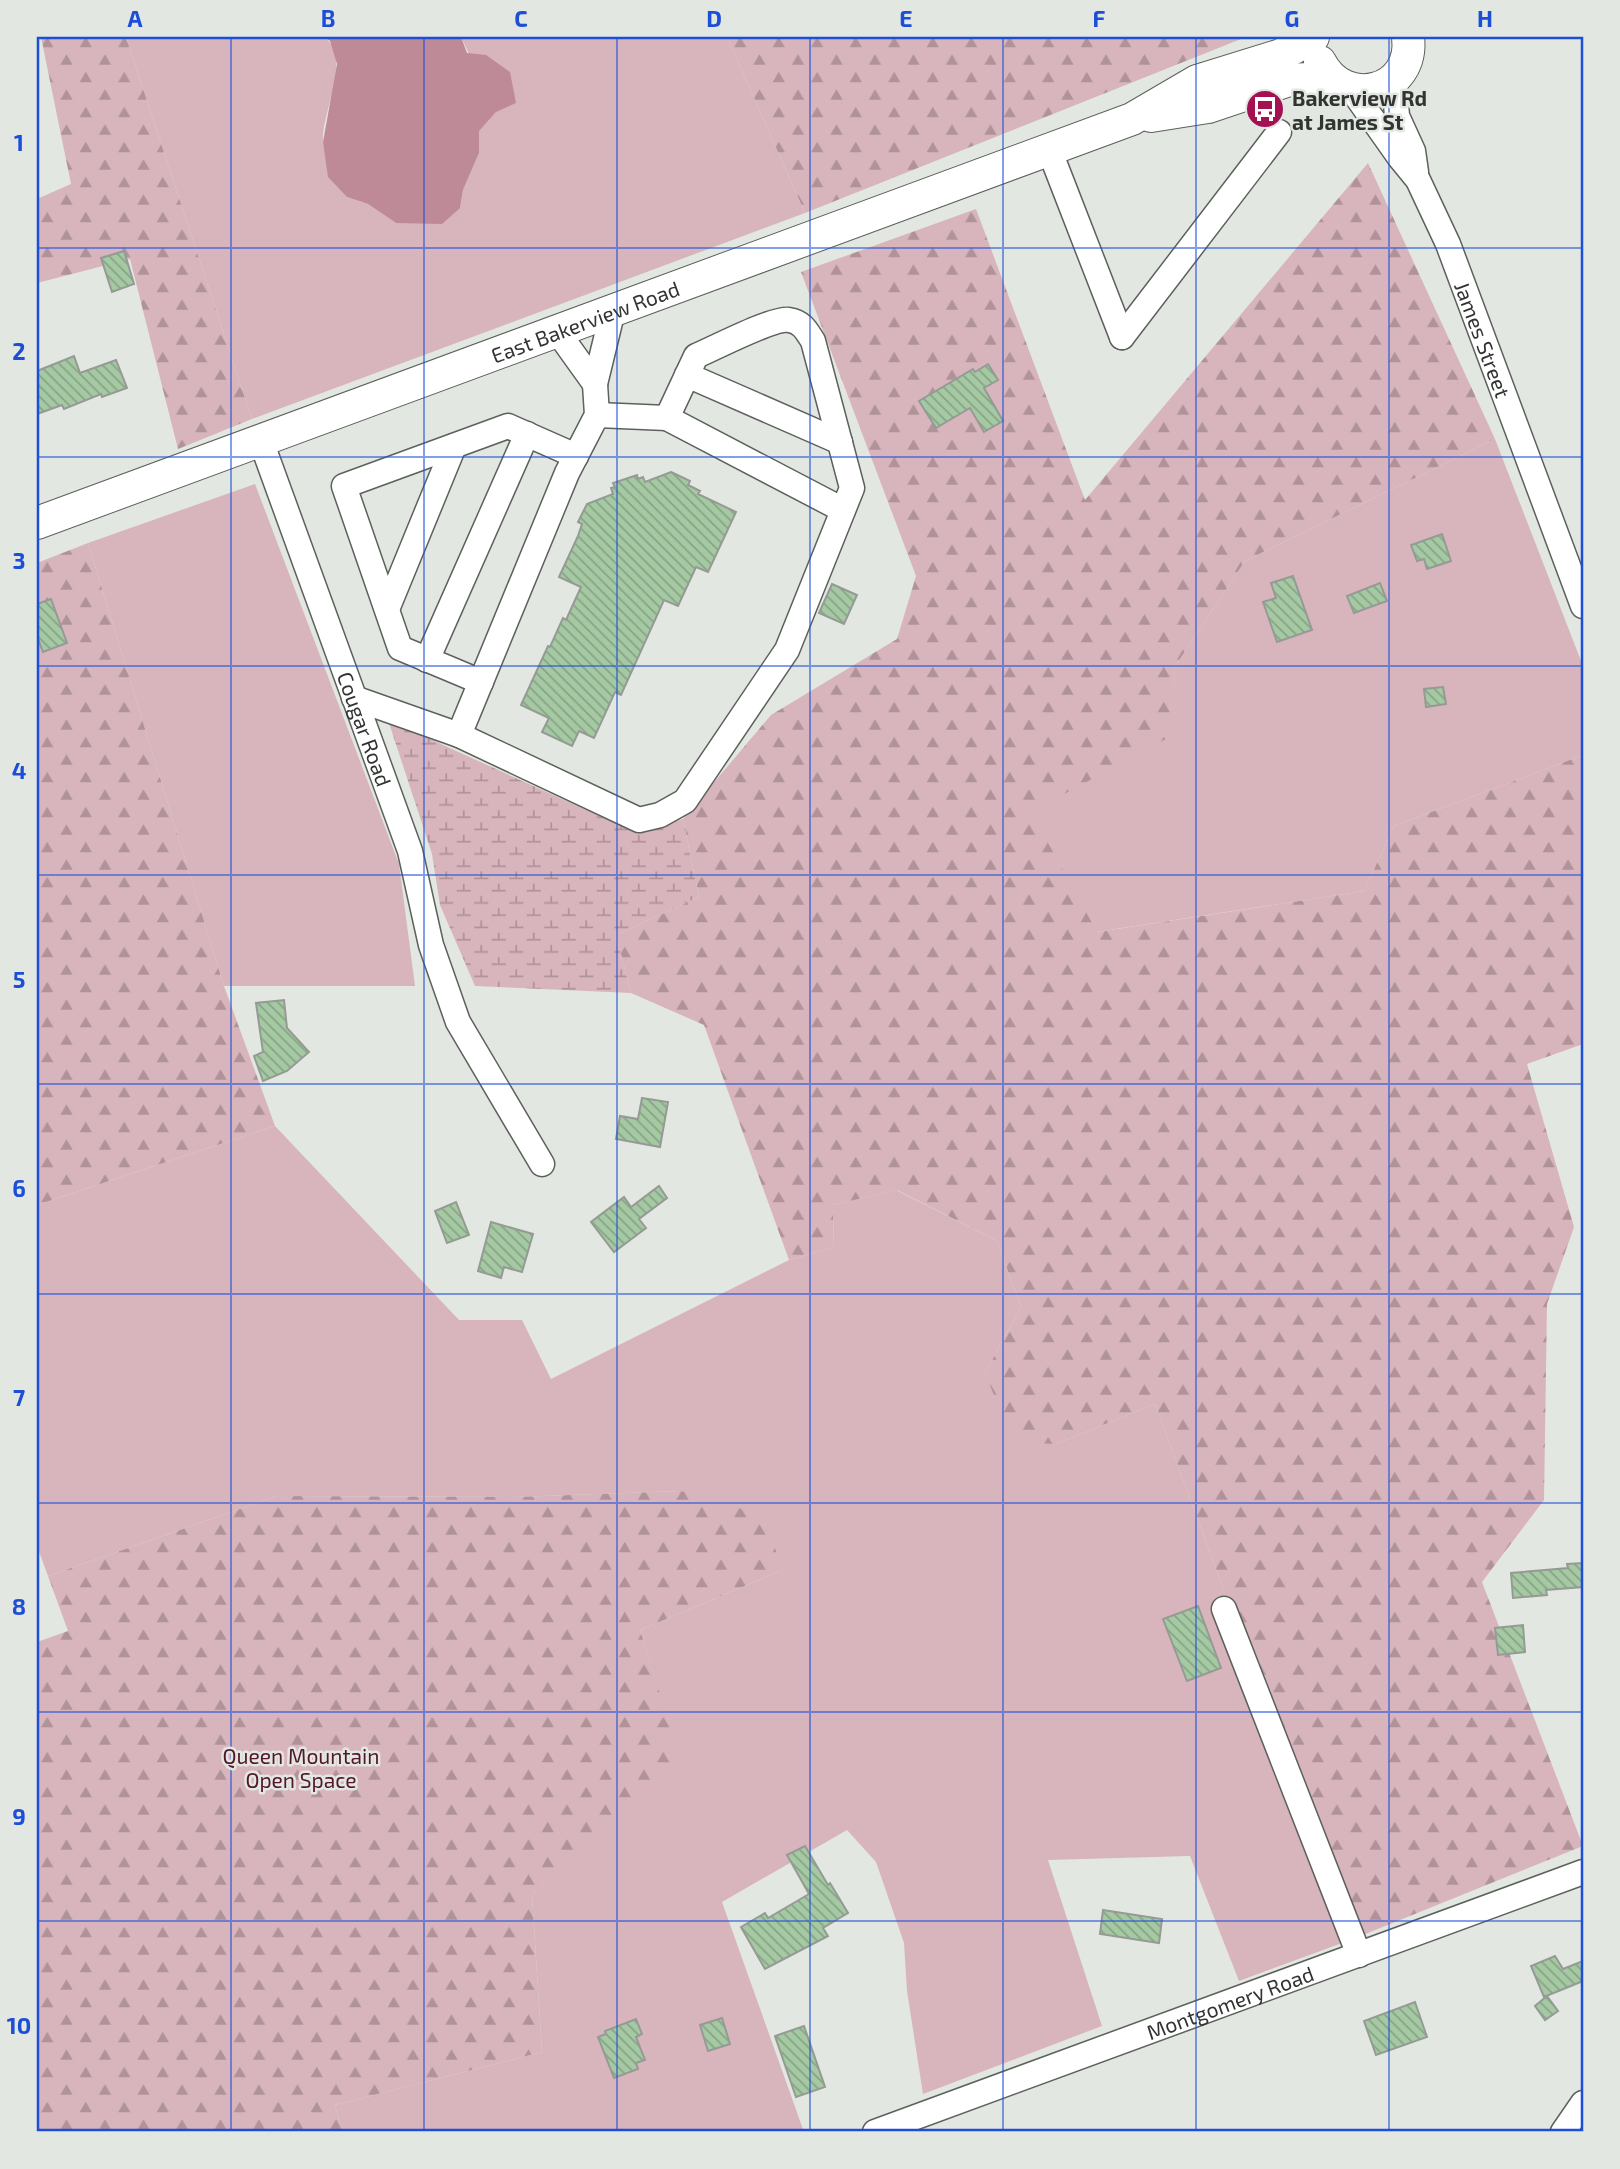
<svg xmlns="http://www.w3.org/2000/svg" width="1620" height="2169" font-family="'Exo 2',sans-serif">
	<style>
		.green { fill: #d8b4bc }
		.forest { fill: url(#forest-firs) }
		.wetland { fill: url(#wetland-marsh) }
		.water { fill: #be8a98 }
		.building { fill: url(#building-back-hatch); stroke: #959a95; stroke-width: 2 }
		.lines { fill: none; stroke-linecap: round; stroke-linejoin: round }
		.minor-casing { stroke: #5c615c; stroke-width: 27 }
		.major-casing { stroke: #5c615c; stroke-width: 34 }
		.minor { stroke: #fff; stroke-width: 24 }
		.major { stroke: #fff; stroke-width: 32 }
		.grid { fill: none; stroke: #1d4ed8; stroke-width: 2; stroke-opacity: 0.55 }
		.labels { text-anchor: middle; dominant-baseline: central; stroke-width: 5; stroke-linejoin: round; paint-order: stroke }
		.poi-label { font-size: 21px; font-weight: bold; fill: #313431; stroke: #e2e8e1; text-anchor: start }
		.street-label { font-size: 21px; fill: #313431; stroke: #e2e8e1 }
		.park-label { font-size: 21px; fill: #54152d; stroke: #e2e8e1 }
		.neatline { fill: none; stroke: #1d4ed8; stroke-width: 2.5 }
		.grid-label { font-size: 23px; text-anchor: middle; font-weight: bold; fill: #1d4ed8 }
	</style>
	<defs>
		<pattern id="forest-firs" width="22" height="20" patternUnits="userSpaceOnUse" patternTransform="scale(1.75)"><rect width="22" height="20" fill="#d8b4bc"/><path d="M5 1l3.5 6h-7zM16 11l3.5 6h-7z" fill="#b09399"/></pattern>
		<pattern id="wetland-marsh" width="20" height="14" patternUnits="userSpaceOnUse" patternTransform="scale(1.75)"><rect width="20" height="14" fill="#d8b4bc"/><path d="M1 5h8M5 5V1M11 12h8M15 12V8" fill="none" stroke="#b09399"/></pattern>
		<pattern id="building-back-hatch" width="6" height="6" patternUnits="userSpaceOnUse" patternTransform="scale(1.75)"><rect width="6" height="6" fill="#a5c9a3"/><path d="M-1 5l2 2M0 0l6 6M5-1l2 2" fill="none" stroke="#87a485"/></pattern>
	</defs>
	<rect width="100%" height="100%" fill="#e2e8e1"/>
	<g class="green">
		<path d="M126,37H324C353,56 321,114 323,141C324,153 342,185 347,197L368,204L396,223L460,208L463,190L479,153L478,131L496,112L461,37H727L805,213L252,419Z"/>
		<path d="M1495,439L1583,666V755L1394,826L1364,891L1096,932L1030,811L1176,733L1174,668L1245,561Z"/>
		<path d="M255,484L399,864L415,986H224L88,543Z"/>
		<path d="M275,1126L459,1320H522L551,1379L789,1260L834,1247L833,1205L896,1190L997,1241L1021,1307L985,1373L1056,1444L1155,1404L1353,1939L1239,1981L1190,1856L1048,1860L1102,2026L923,2094L907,1991L904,1943L876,1862L847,1830L722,1902L804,2132H342L335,2105L542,2052L532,1895L680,1760L640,1630L783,1570L681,1491L515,1497L277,1496L48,1576L37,1546V1205Z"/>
	</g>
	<g class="forest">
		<path d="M41,37H126L252,419L178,449L130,259L37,283V199L71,184Z"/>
		<path d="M727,37H1246L805,213Z"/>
		<path d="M1368,163L1495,439L1245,561L1174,668L1177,733L1031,812L1097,932L1364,891L1394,826L1583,755V1044L1527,1064L1574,1227L1547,1304L1544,1500L1482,1582L1583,1846L1353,1939L1155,1404L1056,1444L1013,1442L985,1373L1021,1307L997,1241L897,1190L833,1205L834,1247L789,1260L704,1025L631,993L616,935L699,897L683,819L771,715L897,639L916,576L801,272L976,209L1085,500Z"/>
		<path d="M88,543L224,986L275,1126L37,1205V563Z"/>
		<path d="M681,1491L763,1515L783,1570L640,1630L681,1761L532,1895L542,2052L335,2105L342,2132H37V1642L68,1631L48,1576L277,1496L515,1497Z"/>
	</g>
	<path class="wetland" d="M388,720L637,833L683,819L699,897L616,935L631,993L475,986L440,905L432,854Z"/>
	<path class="water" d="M324,37H461L467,53L486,55L510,72L516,103L496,112L479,131V153L463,190L460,208L442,224L396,223L368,204L347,197L328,177L323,142L337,64L330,41Z"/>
	<g class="building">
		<path d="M124,251L134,284L112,292L101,258Z"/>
		<path d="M74,356L80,373L116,360L127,388L102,397L101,394L64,409L62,405L37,414V371Z"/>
		<path d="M988,364L998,380L984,388L1003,421L984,432L970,408L936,428L919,401L973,369L975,372Z"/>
		<path d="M671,472L690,481L688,485L700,491L698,494L736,512L708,572L696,567L678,606L664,600L621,695L615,692L594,738L579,731L572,746L542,732L549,718L521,705L548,646L550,647L563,618L566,620L581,587L559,577L578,536L582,524L578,522L587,504L613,494L611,488L615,487L613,483L637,475L638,479L643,477L645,482Z"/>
		<path d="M1442,534L1451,561L1427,569L1424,559L1417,561L1411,545Z"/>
		<path d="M1293,576L1312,630L1277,642L1263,602L1276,598L1271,583Z"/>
		<path d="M1380,583L1387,601L1354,613L1347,596Z"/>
		<path d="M832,584L857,595L844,624L819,613Z"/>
		<path d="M51,599L67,643L43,652L37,636V604Z"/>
		<path d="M1443,687L1446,704L1426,707L1424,689Z"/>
		<path d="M284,1000L287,1028L309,1052L287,1071L263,1081L254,1056L263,1052L256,1003Z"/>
		<path d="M642,1098L668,1102L660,1147L616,1139L620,1116L638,1119Z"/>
		<path d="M659,1186L667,1198L639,1219L646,1228L614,1252L591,1222L624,1197L631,1207Z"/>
		<path d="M456,1202L469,1235L447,1243L435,1211Z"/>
		<path d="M491,1222L533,1234L522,1272L504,1267L501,1278L478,1271Z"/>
		<path d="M1583,1563V1587L1546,1590L1547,1595L1513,1598L1511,1573L1568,1568L1567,1564Z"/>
		<path d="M1198,1606L1221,1668L1187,1681L1163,1619Z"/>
		<path d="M1523,1625L1525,1652L1498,1655L1495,1628Z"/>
		<path d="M805,1846L828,1885L830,1883L848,1913L823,1928L828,1936L765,1969L741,1927L765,1913L768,1918L809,1894L787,1855Z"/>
		<path d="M1103,1910L1162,1919L1159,1943L1100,1934Z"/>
		<path d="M1555,1956L1563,1969L1583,1961V1981L1544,1997L1531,1966Z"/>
		<path d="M1547,1996L1558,2011L1545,2020L1535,2006Z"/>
		<path d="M1415,2002L1427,2037L1376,2055L1364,2021Z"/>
		<path d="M722,2018L730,2044L708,2051L700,2025Z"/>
		<path d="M636,2019L642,2034L636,2037L645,2060L636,2063L638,2069L614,2078L598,2037L606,2034L605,2031Z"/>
		<path d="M804,2026L825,2087L796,2097L775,2036Z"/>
	</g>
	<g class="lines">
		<defs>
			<g id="minor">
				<path d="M1394,78L1397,116L1413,151L1416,172"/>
				<path id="s1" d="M1352,90L1400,158L1418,180L1448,244L1583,606"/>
				<path d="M1049,149L1122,337"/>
				<path d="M557,331L595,384L613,310"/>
				<path d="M1122,337L1279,132"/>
				<path d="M687,375L840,442"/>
				<path d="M667,418L843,510"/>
				<path id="s2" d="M261,441L410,851L431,945L458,1022L542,1164"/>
				<path d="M388,607L454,446"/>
				<path d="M427,660L527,434"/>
				<path d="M481,682L400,648L344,486L508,426L576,456"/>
				<path d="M354,698L459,735L567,473L597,415L595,384"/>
				<path d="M459,735L639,820L660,815L685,801L787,650L852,488L813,341C806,330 802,322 789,320C774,317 713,349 696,356L667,418L597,415"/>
				<path d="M1224,1609L1359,1955"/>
				<path id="s3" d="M875,2132L1583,1872"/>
				<path d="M1563,2132L1583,2103"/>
			</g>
			<g id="major">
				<path d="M1320,62C1345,111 1415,92 1408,37"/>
				<path d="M1151,116L1208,107L1289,80L1330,78"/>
				<path id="s4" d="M37,523L1132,119L1197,81L1281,55L1313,37"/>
			</g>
		</defs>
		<use href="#minor" class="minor-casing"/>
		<use href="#major" class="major-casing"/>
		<use href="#minor" class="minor"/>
		<use href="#major" class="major"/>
	</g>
	<path class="grid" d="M231,37V2132M424,37V2132M617,37V2132M810,37V2132M1003,37V2132M1196,37V2132M1389,37V2132M37,248H1583M37,457H1583M37,666H1583M37,875H1583M37,1084H1583M37,1294H1583M37,1503H1583M37,1712H1583M37,1921H1583"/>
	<defs>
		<symbol id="bus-disc" viewBox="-11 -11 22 22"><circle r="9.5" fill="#a31153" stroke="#e2e8e1"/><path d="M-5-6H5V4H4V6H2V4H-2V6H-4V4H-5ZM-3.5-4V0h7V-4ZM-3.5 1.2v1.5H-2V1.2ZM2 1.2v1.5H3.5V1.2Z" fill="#fff"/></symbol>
	</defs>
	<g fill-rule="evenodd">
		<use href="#bus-disc" x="1243" y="87" width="44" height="44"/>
	</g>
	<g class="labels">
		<g class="poi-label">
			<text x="1292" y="97">Bakerview Rd<tspan x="1292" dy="24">at James St</tspan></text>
		</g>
		<g class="street-label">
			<text stroke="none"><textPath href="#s4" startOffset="584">East Bakerview Road</textPath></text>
			<text stroke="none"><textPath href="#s1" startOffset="284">James Street</textPath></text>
			<text stroke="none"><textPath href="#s2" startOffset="306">Cougar Road</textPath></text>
			<text stroke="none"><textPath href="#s3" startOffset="378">Montgomery Road</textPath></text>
		</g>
		<g class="park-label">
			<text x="301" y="1755">Queen Mountain<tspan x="301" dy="24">Open Space</tspan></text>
		</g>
	</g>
	<rect width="1620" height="2169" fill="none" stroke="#e2e8e1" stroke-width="77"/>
	<rect x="38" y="38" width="1544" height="2092" class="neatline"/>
	<g class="grid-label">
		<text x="135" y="27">A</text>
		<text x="328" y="27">B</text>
		<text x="521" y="27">C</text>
		<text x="714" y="27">D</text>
		<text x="906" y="27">E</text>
		<text x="1099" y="27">F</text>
		<text x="1292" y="27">G</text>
		<text x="1485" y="27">H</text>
		<text x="19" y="151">1</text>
		<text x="19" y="360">2</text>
		<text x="19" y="569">3</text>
		<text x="19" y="779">4</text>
		<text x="19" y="988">5</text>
		<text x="19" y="1197">6</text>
		<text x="19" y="1406">7</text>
		<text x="19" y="1615">8</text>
		<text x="19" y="1825">9</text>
		<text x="19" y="2034">10</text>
	</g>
</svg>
